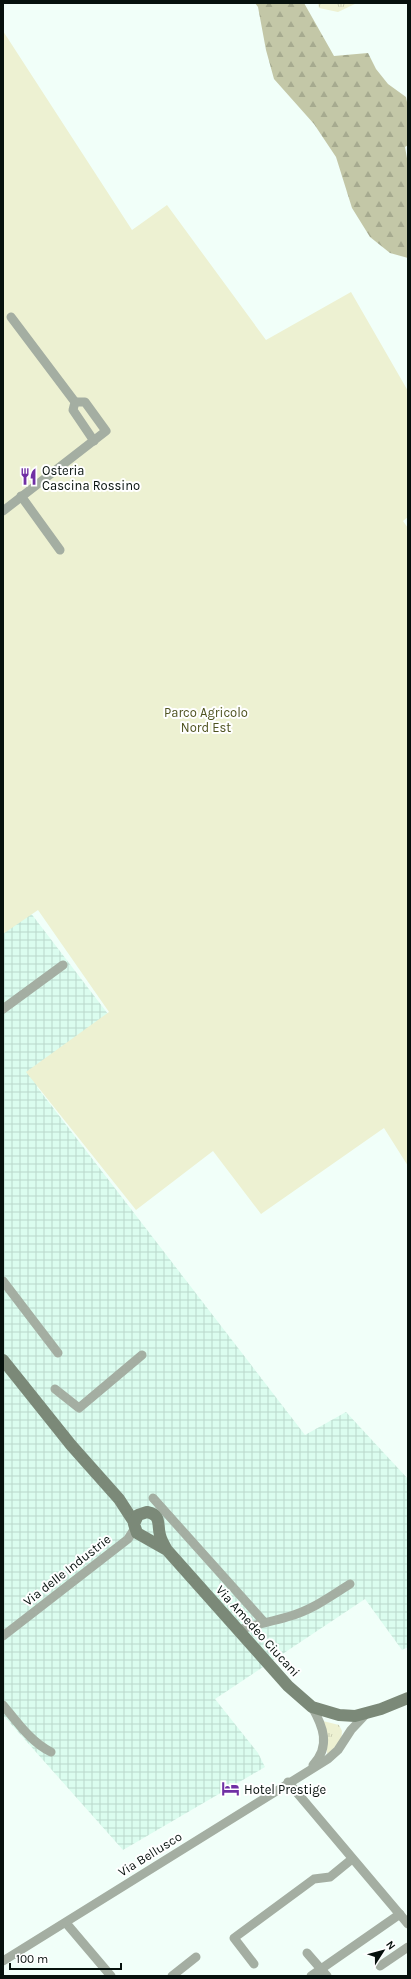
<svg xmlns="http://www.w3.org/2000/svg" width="411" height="1979" font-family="Karla,sans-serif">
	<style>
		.industrial { fill: url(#industrial-grid) }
		.grass { fill: url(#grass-tufts) }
		.forest { fill: url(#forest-firs) }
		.park { fill: #edf1d2 }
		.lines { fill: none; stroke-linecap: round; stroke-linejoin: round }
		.street { stroke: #a4aea2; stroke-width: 9 }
		.secondary { stroke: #7b8978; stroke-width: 12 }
		.labels { text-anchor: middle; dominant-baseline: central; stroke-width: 4; stroke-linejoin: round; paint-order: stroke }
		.poi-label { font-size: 13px; fill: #06110d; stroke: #fff; text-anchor: start }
		.park-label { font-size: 13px; fill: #4f5320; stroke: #fff }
		.street-label { font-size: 13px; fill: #06110d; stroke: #fff }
	</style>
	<defs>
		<pattern id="industrial-grid" width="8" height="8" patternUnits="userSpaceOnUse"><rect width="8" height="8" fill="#dbfdef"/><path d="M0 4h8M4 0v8" fill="none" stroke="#bad8cc"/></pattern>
		<pattern id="grass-tufts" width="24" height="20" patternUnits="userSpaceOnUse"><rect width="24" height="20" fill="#edf1d2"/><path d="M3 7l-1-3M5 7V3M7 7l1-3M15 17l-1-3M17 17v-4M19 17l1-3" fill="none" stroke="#caceb3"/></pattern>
		<pattern id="forest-firs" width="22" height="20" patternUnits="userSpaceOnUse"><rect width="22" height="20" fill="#c3c7a7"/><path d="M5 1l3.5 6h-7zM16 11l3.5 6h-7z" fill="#a6aa8f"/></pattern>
	</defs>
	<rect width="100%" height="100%" fill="#f1fff9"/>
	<path class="industrial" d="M20,899L118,1027L37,1087L305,1435L346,1412L408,1479V1647L402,1650L365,1599L215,1699L258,1753L265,1767L123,1850L3,1715V912Z"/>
	<g class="grass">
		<path d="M318,3H357L338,12L319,8Z"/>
		<path d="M323,1721L339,1725L342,1731L341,1741L328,1754L327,1753Z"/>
	</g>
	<path class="forest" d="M255,3H304L334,56L368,53L376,69L388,84L406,97L408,107V145L405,147L408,164V258L390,253L370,237L352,208L336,157L314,124L274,79L266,50L258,7Z"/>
	<path class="park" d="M3,31L132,230L167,205L266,340L351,292L408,391V517L403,521L408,528V1166L384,1128L261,1214L213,1151L136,1210L26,1072L109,1012L38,910L3,934Z"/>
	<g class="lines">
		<g class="street">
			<path d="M11,317L75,402L73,410L94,441"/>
			<path d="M21,496L60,550"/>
			<path d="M3,511L106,431L85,402H75"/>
			<path d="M3,1009L63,965"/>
			<path d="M3,1281L58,1353"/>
			<path d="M55,1389L79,1408L142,1355"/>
			<path d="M153,1498L264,1622"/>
			<path d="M239,1630C255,1624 271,1622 287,1617C310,1611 330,1597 350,1584"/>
			<path d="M3,1636L128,1539L135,1528"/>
			<path d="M3,1705C17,1722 31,1742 51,1752"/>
			<path d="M312,1707C323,1726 331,1746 313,1765"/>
			<path d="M288,1782L408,1924"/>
			<path d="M66,1923L111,1976"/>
			<path d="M307,1953L327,1976"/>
			<path d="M3,1961L328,1759L338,1750L351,1730L366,1714"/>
			<path d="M254,1964L234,1938L314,1879L330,1877L352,1859"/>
			<path d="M380,1966L408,1947"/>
			<path d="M172,1976L196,1957"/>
			<path d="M311,1976L400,1914"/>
		</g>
		<g class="secondary">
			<path d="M3,1360L71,1445L119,1499L134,1522"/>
			<path d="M167,1550C164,1545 161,1540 160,1535C157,1525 162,1515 147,1512L138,1515L134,1524L137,1533L167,1550L288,1686L312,1707L339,1715L355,1716L381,1709L408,1698"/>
		</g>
	</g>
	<defs>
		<symbol id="restaurant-bare" viewBox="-9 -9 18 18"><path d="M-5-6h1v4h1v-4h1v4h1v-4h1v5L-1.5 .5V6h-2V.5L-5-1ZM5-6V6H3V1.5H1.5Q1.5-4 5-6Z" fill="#702fa4" stroke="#fff" stroke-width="2.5" paint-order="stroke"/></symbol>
		<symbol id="hotel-bare" viewBox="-9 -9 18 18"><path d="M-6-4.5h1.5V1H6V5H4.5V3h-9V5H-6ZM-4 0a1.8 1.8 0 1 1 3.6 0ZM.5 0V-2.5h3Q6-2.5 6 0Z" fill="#702fa4" stroke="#fff" stroke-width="2.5" paint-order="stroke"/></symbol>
	</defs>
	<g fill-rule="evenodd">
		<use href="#restaurant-bare" x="16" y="464" width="25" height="25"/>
		<use href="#hotel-bare" x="218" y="1776" width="25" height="25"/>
	</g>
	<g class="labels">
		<g class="poi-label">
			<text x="42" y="470">Osteria<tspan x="42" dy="15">Cascina Rossino</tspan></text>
			<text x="244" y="1789">Hotel Prestige</text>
		</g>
		<g class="park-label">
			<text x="206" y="712">Parco Agricolo<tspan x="206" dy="15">Nord Est</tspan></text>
		</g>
		<g class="street-label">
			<text transform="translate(67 1570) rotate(-38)">Via delle Industrie</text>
			<text transform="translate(258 1631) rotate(48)">Via Amedeo Ciucani</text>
			<text transform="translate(150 1854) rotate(-32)">Via Bellusco</text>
		</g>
	</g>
	<rect width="411" height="1979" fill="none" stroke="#06110d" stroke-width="8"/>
	<g transform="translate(383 1951) rotate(54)" stroke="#ffffff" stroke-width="3" paint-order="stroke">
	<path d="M0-3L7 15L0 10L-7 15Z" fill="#06110d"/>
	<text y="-6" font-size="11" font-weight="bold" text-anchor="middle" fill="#06110d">N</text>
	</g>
	<path d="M10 1963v6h111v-6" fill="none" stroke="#06110d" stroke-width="2"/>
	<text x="16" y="1963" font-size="12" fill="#06110d" stroke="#ffffff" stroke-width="3" paint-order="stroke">100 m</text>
</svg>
